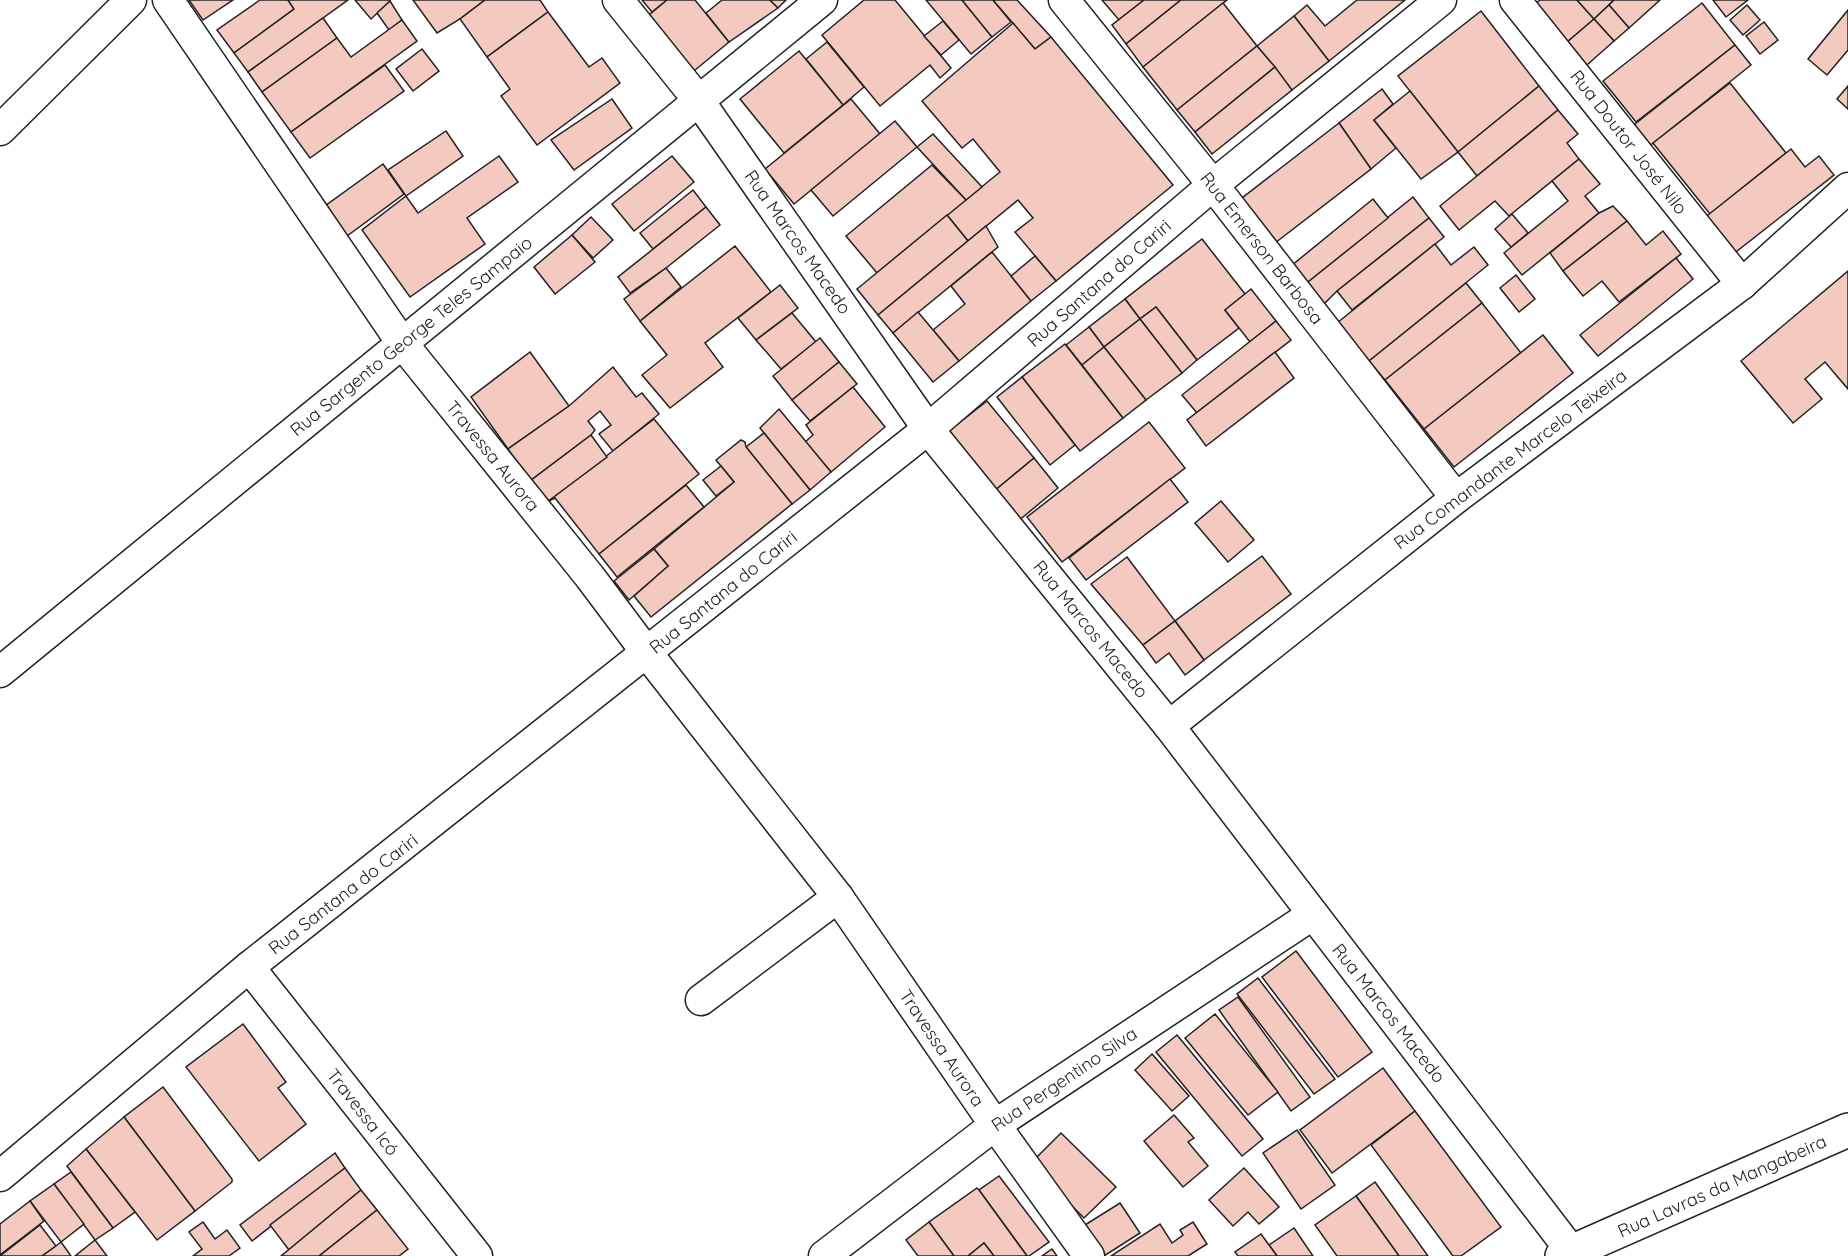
<svg xmlns="http://www.w3.org/2000/svg" width="1848" height="1256" font-family="Quicksand,sans-serif">
	<style>
		.building { fill: #f3c9c0; stroke: #222; stroke-width: 1.5 }
		.lines { fill: none; stroke-linecap: round; stroke-linejoin: round }
		.minor-casing { stroke: #222; stroke-width: 33 }
		.tertiary-casing { stroke: #222; stroke-width: 36 }
		.minor { stroke: #fff; stroke-width: 30 }
		.tertiary { stroke: #fff; stroke-width: 33 }
		.labels { text-anchor: middle; dominant-baseline: central; stroke-width: 4.5; stroke-linejoin: round; paint-order: stroke }
		.street-label { font-size: 18px; fill: #222; stroke: #fff }
	</style>
	<rect width="100%" height="100%" fill="#fff"/>
	<g class="building">
		<path d="M189,0H233L203,20Z"/>
		<path d="M260,0H288L294,9L234,53L217,30Z"/>
		<path d="M288,0H348L248,72L234,53L294,9Z"/>
		<path d="M355,0H389L390,1L371,19Z"/>
		<path d="M413,0H485L460,19L437,33Z"/>
		<path d="M485,0H540L548,12L487,57L460,19Z"/>
		<path d="M642,0H667L652,12Z"/>
		<path d="M667,0H695L729,42L677,85L631,30Z"/>
		<path d="M722,0H770L778,8L729,42L706,13Z"/>
		<path d="M770,0H786L778,8Z"/>
		<path d="M864,0H895L951,68L940,78L930,65L880,106L822,35Z"/>
		<path d="M926,0H962L992,37L971,54Z"/>
		<path d="M962,0H993L1011,22L992,37Z"/>
		<path d="M993,0H1017L1051,37L1035,49Z"/>
		<path d="M1102,0H1144L1119,20Z"/>
		<path d="M1144,0H1181L1126,44L1112,25Z"/>
		<path d="M1181,0H1227L1143,67L1126,44Z"/>
		<path d="M1357,0H1405L1329,61L1294,16L1307,5L1325,26Z"/>
		<path d="M1540,0H1577L1594,19L1559,49L1526,12Z"/>
		<path d="M1577,0H1614L1594,19Z"/>
		<path d="M1614,0H1660L1629,28L1609,5Z"/>
		<path d="M1713,0H1748L1726,17Z"/>
		<path d="M390,1L402,20L389,30L377,13Z"/>
		<path d="M1223,3L1257,46L1177,110L1143,67Z"/>
		<path d="M1702,3L1735,45L1636,122L1603,81Z"/>
		<path d="M1609,5L1629,28L1614,41L1594,19Z"/>
		<path d="M1747,5L1760,20L1743,35L1730,20Z"/>
		<path d="M1848,10V50L1827,75L1808,59Z"/>
		<path d="M1481,11L1539,86L1458,152L1398,76Z"/>
		<path d="M548,12L589,67L602,58L620,83L537,145L501,96L510,89L487,57Z"/>
		<path d="M1294,16L1329,61L1292,90L1257,46Z"/>
		<path d="M323,18L337,38L262,92L248,72Z"/>
		<path d="M1594,19L1614,41L1579,72L1559,49Z"/>
		<path d="M402,20L417,41L291,132L262,92L337,38L351,57Z"/>
		<path d="M943,21L959,40L941,55L924,36Z"/>
		<path d="M1764,22L1778,40L1760,54L1746,36Z"/>
		<path d="M1013,23L1035,49L1051,37L1173,185L1056,281L1015,232L1033,218L1018,200L968,241L947,215L1000,172L973,139L962,148L922,101Z"/>
		<path d="M827,42L864,87L843,105L806,59Z"/>
		<path d="M1735,45L1751,65L1647,148L1630,128Z"/>
		<path d="M1257,46L1275,67L1195,132L1177,110Z"/>
		<path d="M422,49L439,71L413,91L396,69Z"/>
		<path d="M799,51L843,105L784,153L740,99Z"/>
		<path d="M385,65L404,91L310,158L291,132Z"/>
		<path d="M1275,67L1292,90L1212,154L1195,132Z"/>
		<path d="M1730,83L1786,153L1710,214L1653,143Z"/>
		<path d="M1539,86L1558,110L1477,176L1458,152Z"/>
		<path d="M1848,86V109L1837,99Z"/>
		<path d="M1382,89L1393,104L1374,120L1396,148L1371,169L1339,123Z"/>
		<path d="M1410,91L1458,152L1421,179L1374,120Z"/>
		<path d="M612,99L632,128L574,170L551,140Z"/>
		<path d="M851,99L880,134L794,204L765,169Z"/>
		<path d="M1558,110L1578,134L1567,143L1579,159L1509,216L1495,201L1459,230L1440,206Z"/>
		<path d="M895,121L917,147L833,216L811,190Z"/>
		<path d="M1339,123L1371,169L1275,243L1242,198Z"/>
		<path d="M446,131L463,156L406,196L388,170Z"/>
		<path d="M933,134L982,187L966,200L917,147Z"/>
		<path d="M1791,149L1805,167L1819,156L1834,175L1732,255L1703,219Z"/>
		<path d="M499,156L518,182L467,218L485,244L410,297L362,230L406,196L418,213Z"/>
		<path d="M672,156L694,182L634,231L612,204Z"/>
		<path d="M1579,159L1600,184L1585,196L1599,213L1522,275L1504,253L1568,201L1552,181Z"/>
		<path d="M383,164L404,194L347,236L325,206Z"/>
		<path d="M932,165L966,200L877,273L846,236Z"/>
		<path d="M693,190L706,207L653,249L640,233Z"/>
		<path d="M1413,197L1429,218L1337,291L1324,304L1304,285Z"/>
		<path d="M1373,199L1388,218L1304,285L1291,266Z"/>
		<path d="M1613,206L1627,221L1563,271L1550,253L1599,213Z"/>
		<path d="M706,207L720,225L666,268L630,293L618,277Z"/>
		<path d="M1512,214L1528,233L1511,247L1495,229Z"/>
		<path d="M947,215L968,241L878,315L857,289Z"/>
		<path d="M591,217L613,240L593,258L572,235Z"/>
		<path d="M1429,218L1444,237L1352,310L1337,291Z"/>
		<path d="M1627,221L1646,245L1663,231L1681,254L1619,302L1602,281L1583,296L1563,271Z"/>
		<path d="M986,226L998,247L893,333L878,315Z"/>
		<path d="M572,235L595,262L555,294L534,267Z"/>
		<path d="M1202,239L1245,294L1225,310L1239,328L1197,360L1156,307L1140,319L1125,299Z"/>
		<path d="M1435,244L1451,265L1474,247L1488,265L1369,361L1337,323Z"/>
		<path d="M735,246L771,292L705,343L723,367L670,408L642,375L667,355L640,321Z"/>
		<path d="M992,252L1031,301L959,361L933,330L965,304L951,286Z"/>
		<path d="M1035,256L1056,281L1031,301L1011,276Z"/>
		<path d="M1676,258L1693,279L1598,356L1580,335Z"/>
		<path d="M666,268L681,287L640,321L624,299Z"/>
		<path d="M1848,271V389L1825,362L1805,379L1822,399L1793,423L1741,361Z"/>
		<path d="M1516,275L1535,299L1519,312L1500,288Z"/>
		<path d="M1466,283L1482,303L1385,380L1369,361Z"/>
		<path d="M780,285L798,308L756,340L738,318Z"/>
		<path d="M1251,289L1276,321L1250,342L1225,310Z"/>
		<path d="M1125,299L1140,319L1104,347L1089,327Z"/>
		<path d="M1482,303L1521,353L1424,429L1385,380Z"/>
		<path d="M1156,307L1197,360L1182,373L1140,319Z"/>
		<path d="M918,312L959,361L933,382L893,333Z"/>
		<path d="M792,313L816,342L781,369L756,340Z"/>
		<path d="M1140,319L1182,373L1146,400L1104,347Z"/>
		<path d="M1276,321L1291,340L1197,413L1182,395Z"/>
		<path d="M1089,327L1104,347L1082,365L1066,345Z"/>
		<path d="M1543,335L1573,373L1454,467L1424,429Z"/>
		<path d="M820,338L839,362L792,400L773,376Z"/>
		<path d="M1065,344L1123,418L1080,451L1022,377Z"/>
		<path d="M1104,347L1146,400L1123,418L1082,365Z"/>
		<path d="M530,352L569,406L508,449L471,397Z"/>
		<path d="M1275,352L1294,378L1206,446L1187,420Z"/>
		<path d="M839,362L857,384L810,421L792,400Z"/>
		<path d="M613,367L636,397L642,393L659,414L613,451L599,434L611,425L600,411L588,421L595,430L591,435L530,481L508,449L569,406Z"/>
		<path d="M1022,377L1075,445L1050,465L997,397Z"/>
		<path d="M853,387L885,427L831,472L805,442L813,435L806,425Z"/>
		<path d="M987,401L1034,458L993,492L945,434Z"/>
		<path d="M779,409L831,472L810,490L760,428Z"/>
		<path d="M654,419L699,474L599,554L555,498L547,502Z"/>
		<path d="M1149,422L1185,468L1062,562L1027,517Z"/>
		<path d="M764,433L810,490L792,504L746,447Z"/>
		<path d="M591,435L607,457L547,502L530,481Z"/>
		<path d="M741,440L745,442L746,447L792,504L651,617L634,596L668,566L654,549L734,482L716,460Z"/>
		<path d="M1034,458L1058,488L1017,522L993,492Z"/>
		<path d="M721,466L734,482L716,496L703,480Z"/>
		<path d="M1170,479L1188,502L1086,580L1069,558Z"/>
		<path d="M686,485L704,507L617,577L599,554Z"/>
		<path d="M1221,501L1254,540L1228,562L1195,523Z"/>
		<path d="M654,549L668,566L629,600L614,581Z"/>
		<path d="M1262,556L1291,594L1204,660L1175,621Z"/>
		<path d="M1127,557L1175,621L1143,645L1091,584Z"/>
		<path d="M1175,621L1204,660L1185,675L1169,653L1156,663L1143,645Z"/>
		<path d="M1296,951L1372,1052L1338,1077L1262,977Z"/>
		<path d="M1258,978L1335,1079L1314,1094L1237,994Z"/>
		<path d="M1238,997L1310,1097L1291,1111L1219,1010Z"/>
		<path d="M1215,1014L1278,1092L1248,1115L1185,1038Z"/>
		<path d="M243,1024L286,1082L278,1088L306,1124L259,1161L186,1067Z"/>
		<path d="M1177,1035L1263,1139L1242,1156L1156,1052Z"/>
		<path d="M1152,1054L1189,1096L1172,1111L1135,1070Z"/>
		<path d="M1383,1068L1415,1111L1332,1173L1300,1130Z"/>
		<path d="M163,1087L232,1179V1182L195,1211L124,1117Z"/>
		<path d="M1415,1111L1501,1227L1461,1256H1453L1371,1145Z"/>
		<path d="M1174,1115L1194,1138L1188,1142L1208,1166L1183,1187L1144,1141Z"/>
		<path d="M124,1117L195,1211L157,1240L86,1149Z"/>
		<path d="M1297,1130L1335,1185L1301,1209L1263,1153Z"/>
		<path d="M1061,1133L1116,1187L1084,1218L1030,1164Z"/>
		<path d="M86,1149L135,1212L113,1228L67,1166Z"/>
		<path d="M335,1153L345,1168L252,1241L240,1225Z"/>
		<path d="M345,1168L361,1190L289,1250L270,1225Z"/>
		<path d="M1244,1168L1279,1207L1259,1224L1248,1212L1233,1226L1209,1200Z"/>
		<path d="M71,1172L113,1228L95,1240L54,1184Z"/>
		<path d="M999,1176L1049,1242L1029,1256H1027L979,1190Z"/>
		<path d="M1375,1182L1428,1256H1399L1356,1196Z"/>
		<path d="M54,1184L84,1224L61,1242L30,1201Z"/>
		<path d="M977,1188L979,1190L1027,1256H994L984,1243L968,1256H954L929,1222Z"/>
		<path d="M361,1190L377,1210L319,1256H281Z"/>
		<path d="M1356,1196L1399,1256H1337L1315,1225Z"/>
		<path d="M30,1201L44,1221L0,1255V1224Z"/>
		<path d="M1120,1203L1140,1233L1104,1256L1077,1230Z"/>
		<path d="M377,1210L408,1249L399,1256H319Z"/>
		<path d="M203,1222L215,1239L227,1230L240,1248L229,1256H193L202,1249L189,1232Z"/>
		<path d="M929,1222L954,1256H918L906,1240Z"/>
		<path d="M1193,1222L1207,1244L1188,1256H1111L1160,1224L1172,1243L1183,1235L1180,1230Z"/>
		<path d="M40,1225L56,1246L42,1256H0Z"/>
		<path d="M1294,1228L1313,1256H1277L1269,1245Z"/>
		<path d="M1261,1234L1277,1256H1238L1235,1252Z"/>
		<path d="M95,1240L107,1256H75Z"/>
		<path d="M61,1242L71,1256H42L56,1246Z"/>
		<path d="M984,1243L994,1256H968Z"/>
		<path d="M1052,1249L1057,1256H1042Z"/>
	</g>
	<g class="lines">
		<defs>
			<g id="minor">
				<path d="M168,0L402,343L590,577L647,653L838,897L995,1125L1089,1256"/>
				<path d="M618,0L699,101L928,429L1169,726L1575,1256"/>
				<path d="M1064,0L1213,185L1456,498"/>
				<path d="M1515,0L1742,284"/>
				<path d="M0,130L131,0"/>
				<path d="M0,672L822,0"/>
				<path d="M1169,726L1456,498L1742,284L1848,188"/>
				<path d="M249,967L477,1256"/>
				<path d="M701,1000L838,897"/>
				<path d="M0,1176L249,967L928,429L1213,185L1441,0"/>
				<path d="M824,1256L995,1125L1312,915"/>
			</g>
			<path id="tertiary" d="M1562,1256L1848,1130"/>
		</defs>
		<use href="#minor" class="minor-casing"/>
		<use href="#tertiary" class="tertiary-casing"/>
		<use href="#minor" class="minor"/>
		<use href="#tertiary" class="tertiary"/>
	</g>
	<g class="labels">
		<g class="street-label">
			<text transform="translate(1629 142) rotate(52)">Rua Doutor José Nilo</text>
			<text transform="translate(798 242) rotate(55)">Rua Marcos Macedo</text>
			<text transform="translate(1262 248) rotate(52)">Rua Emerson Barbosa</text>
			<text transform="translate(1099 283) rotate(-41)">Rua Santana do Cariri</text>
			<text transform="translate(411 336) rotate(-39)">Rua Sargento George Teles Sampaio</text>
			<text transform="translate(493 456) rotate(51)">Travessa Aurora</text>
			<text transform="translate(1510 459) rotate(-37)">Rua Comandante Marcelo Teixeira</text>
			<text transform="translate(723 592) rotate(-39)">Rua Santana do Cariri</text>
			<text transform="translate(1091 629) rotate(51)">Rua Marcos Macedo</text>
			<text transform="translate(343 894) rotate(-38)">Rua Santana do Cariri</text>
			<text transform="translate(1389 1013) rotate(52)">Rua Marcos Macedo</text>
			<text transform="translate(942 1048) rotate(56)">Travessa Aurora</text>
			<text transform="translate(1064 1079) rotate(-34)">Rua Pergentino Silva</text>
			<text transform="translate(363 1112) rotate(52)">Travessa Icó</text>
			<text transform="translate(1722 1186) rotate(-24)">Rua Lavras da Mangabeira</text>
		</g>
	</g>
</svg>
